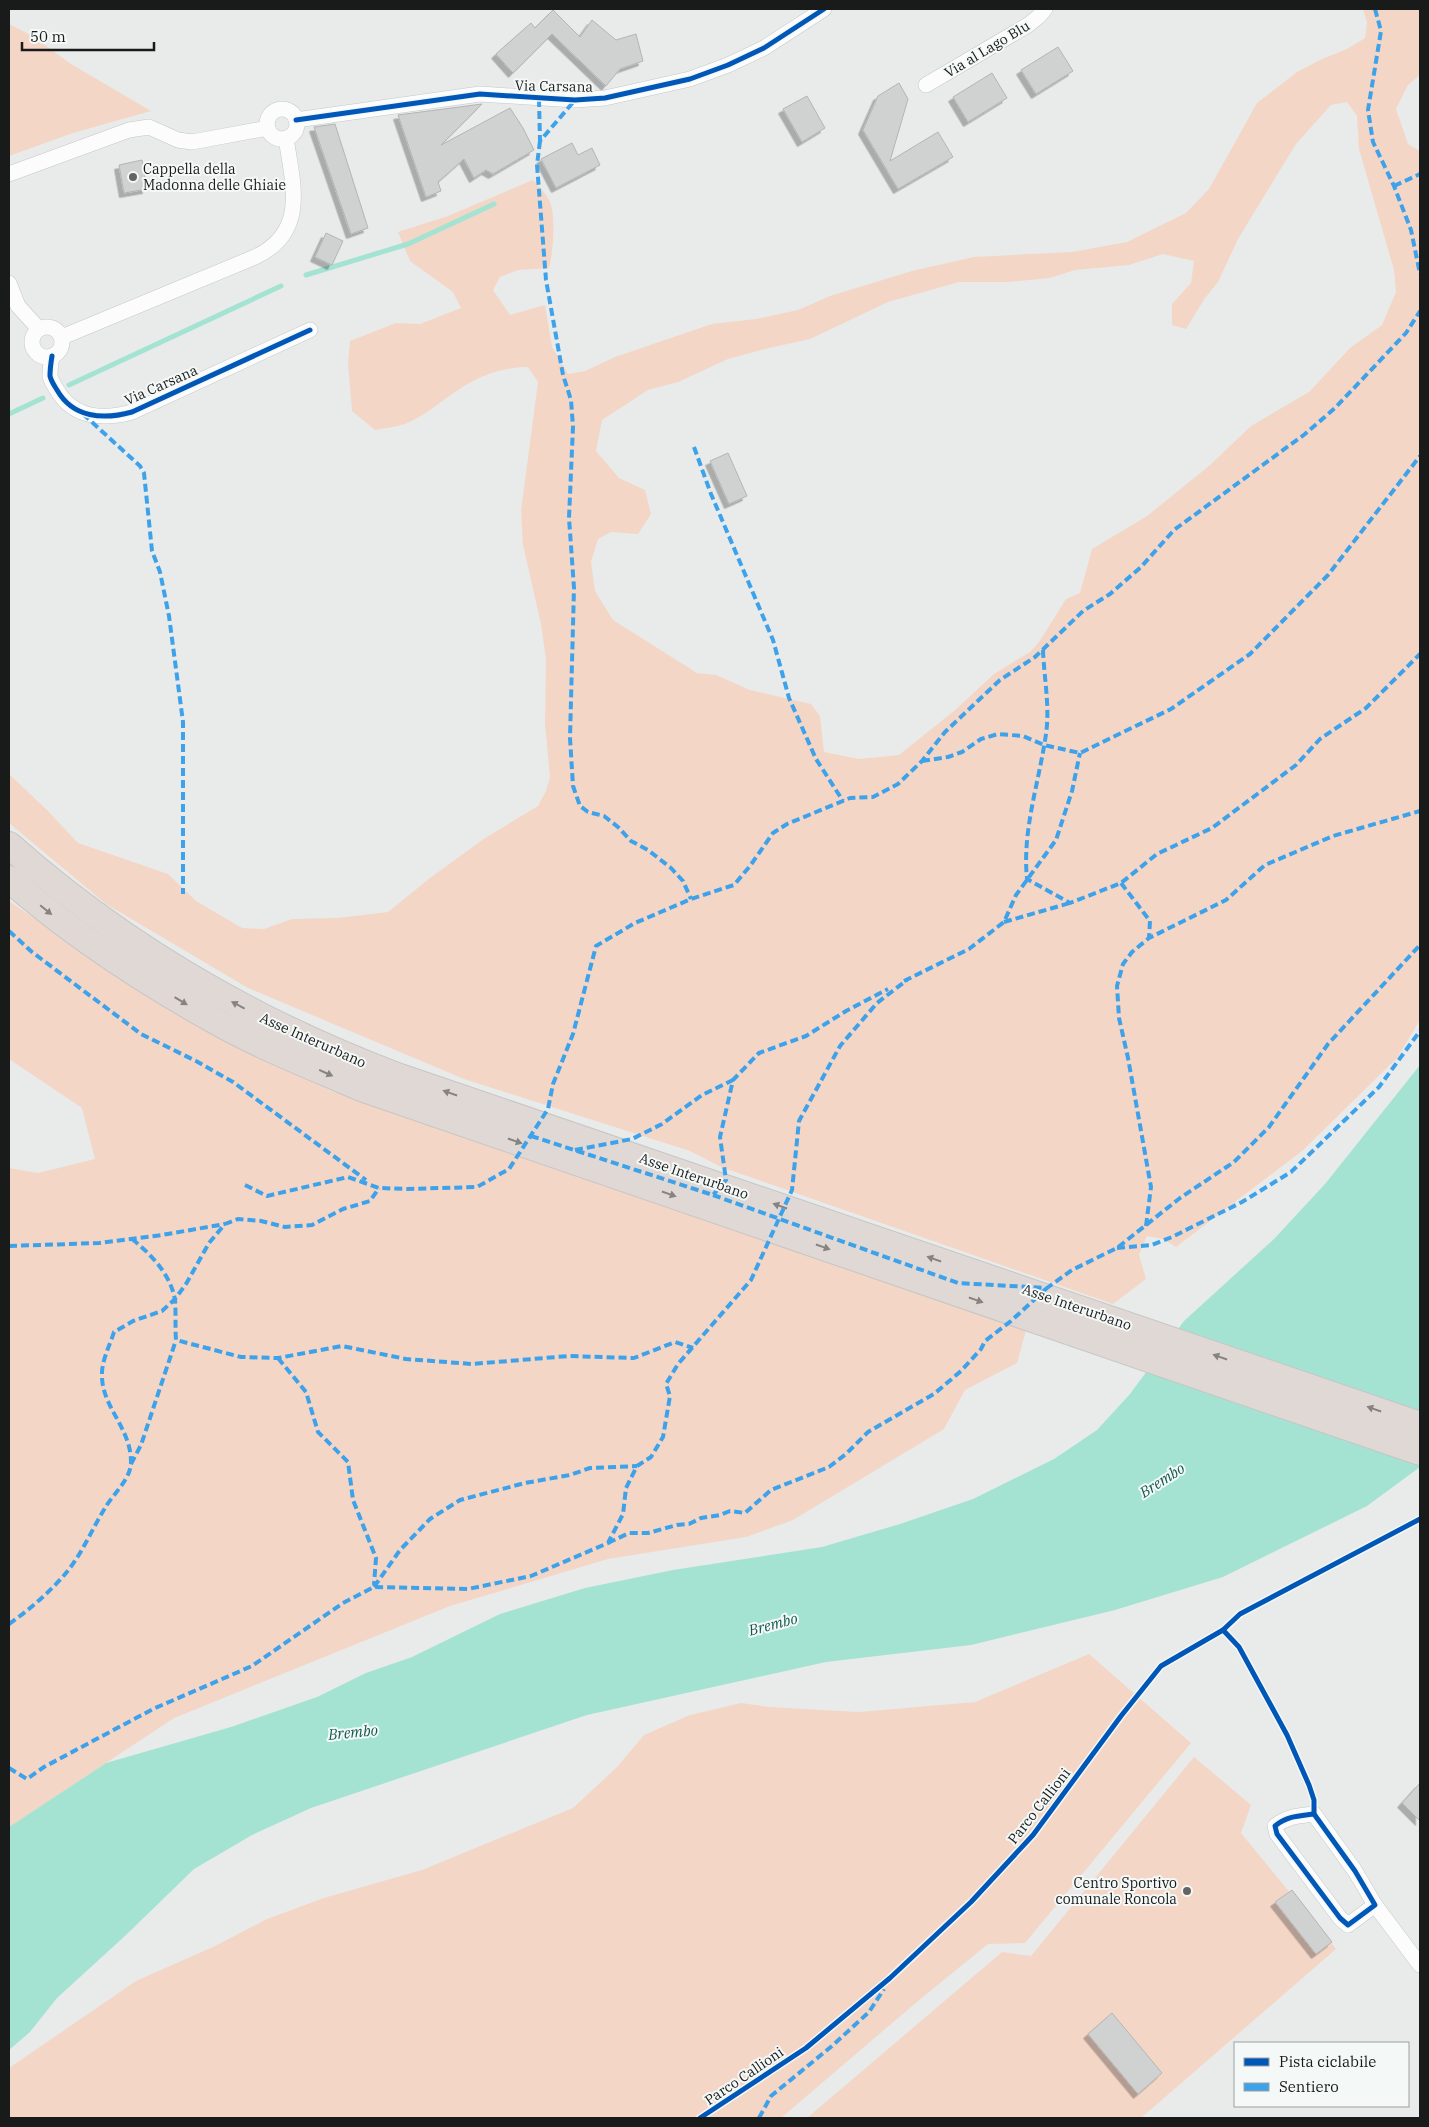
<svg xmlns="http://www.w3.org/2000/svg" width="1429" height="2127" font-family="'IBM Plex Serif',serif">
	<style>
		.green { fill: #f4d6c7; fill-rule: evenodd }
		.water { fill: #a4e3d2 }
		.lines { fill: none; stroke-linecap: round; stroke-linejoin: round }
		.stream { stroke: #a4e3d2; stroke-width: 5 }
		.building { fill: #d0d2d1; stroke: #b3b5b5; filter: url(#shadow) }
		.street-casing { stroke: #c5c8c7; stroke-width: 16 }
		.highway-casing { stroke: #c5c6c6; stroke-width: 28 }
		.street { stroke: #fcfcfc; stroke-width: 15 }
		.highway { stroke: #e0d8d4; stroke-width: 26 }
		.quiet { stroke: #3da2ea; stroke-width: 4; stroke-dasharray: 8 4; stroke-linecap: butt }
		.cycleway-casing { stroke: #f4f9f8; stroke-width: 8 }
		.cycleway { stroke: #0057b8; stroke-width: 5 }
		.oneway { fill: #868380 }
		.poi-dot { fill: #616463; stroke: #f4f9f8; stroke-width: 2 }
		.labels { text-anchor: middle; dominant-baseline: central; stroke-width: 4; stroke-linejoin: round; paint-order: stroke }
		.street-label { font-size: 14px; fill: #191b1a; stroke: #f4f9f8 }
		.poi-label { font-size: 14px; fill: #191b1a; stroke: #f4f9f8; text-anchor: start }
		.water-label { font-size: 15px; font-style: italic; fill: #105a4a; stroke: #f4f9f8 }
	</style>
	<defs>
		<filter id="shadow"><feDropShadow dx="-4.5" dy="4.5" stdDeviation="0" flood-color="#0004"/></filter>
	</defs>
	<rect width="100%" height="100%" fill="#e8ebea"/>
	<g class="green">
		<path d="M1363,9H1420V75L1408,85L1396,109L1408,144L1420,151V1020L1397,1058L1302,1151L1176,1247L1163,1239L1147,1236L1139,1255L1146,1279L1113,1304L721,1167L690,1151L464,1079L248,988L106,904L9,823V774L48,811L78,843L168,874L196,901L242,928L264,929L292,919L338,918L388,912L430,878L485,838L538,806L546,791L550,777L545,724L546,659L541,624L523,545L521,511L538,382L528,367C510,367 490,372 473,381C449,393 430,414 405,424C395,427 384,428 375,430L352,411L348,363L350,341L396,323L420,324L461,308L453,292L410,261L398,232L448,216L533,180C538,186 547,194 550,202C556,216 553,254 549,268L518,270L500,277L493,290L510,315L545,305L552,347L568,374L585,371L615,357L712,324L756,319L798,310L830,296L912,271L974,257L1072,252L1127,242L1186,213L1209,189L1257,103L1297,72L1322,59L1347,49L1365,38L1367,22ZM1347,102L1357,116L1359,149L1394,270L1396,292L1382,325L1350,348L1309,392L1251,426L1209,466L1147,516L1092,549L1080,593L1066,599L1039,642L1030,652L994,674L954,711L899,755L859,759L824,752L820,716L811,704L750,690L716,675L697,673L613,620L595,591L591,562L598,539L611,532L638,534L651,514L645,490L619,478L596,451L602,420L648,390L678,382L728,359L769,348L810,339L888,302L959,282H1008L1050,278L1075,270L1129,265L1163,254L1194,261L1191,283L1172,304V325L1186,329L1205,298L1218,282L1238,239L1296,144L1331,105Z"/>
		<path d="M9,24L34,37L71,64L151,111L73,133L9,156Z"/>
		<path d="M9,901L177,1015L329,1090L1026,1330L1017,1363L965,1390L944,1429L793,1520L746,1537L608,1559L450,1606L174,1718L9,1827V1168L38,1173L95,1159L82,1108L9,1059Z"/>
		<path d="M1089,1654L1191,1743L1025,1943L988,1944L918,2001L781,2118H9V2068L136,1981L213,1947L267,1919L324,1898L422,1870L573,1808L617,1767L644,1735L690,1715L741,1703L770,1707L859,1712L975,1702Z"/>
		<path d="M1194,1757L1251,1805L1241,1833L1336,1949L1141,2118H807L1002,1952L1031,1956Z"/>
	</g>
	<path class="water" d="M1420,1065V1467L1367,1506L1223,1577L1115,1610L971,1645L826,1662L587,1715L311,1808L252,1835L194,1869L126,1935L57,1998L30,2032L9,2050V1827L106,1763L231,1727L317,1697L366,1673L412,1657L500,1614L585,1588L673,1570L822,1547L900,1524L973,1499L1054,1459L1097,1430L1130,1394L1184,1321L1274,1239L1325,1184Z"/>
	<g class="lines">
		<g class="stream">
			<path d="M306,275L408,244L494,204"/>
			<path d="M69,385L281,286"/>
			<path d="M9,414L43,398"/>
		</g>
	</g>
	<g class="building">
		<path d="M553,10L580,37L592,20L616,40L636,34L643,61L620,69L606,86L552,34L513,73L496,54L531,23L535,28Z"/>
		<path d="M1058,47L1073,71L1036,94L1021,70Z"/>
		<path d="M992,73L1007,98L968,122L953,97Z"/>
		<path d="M899,83L908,99L890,161L938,132L953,157L898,189L863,130L878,96Z"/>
		<path d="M807,96L825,128L802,142L783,109Z"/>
		<path d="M482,104L441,145L510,108L523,128L534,150L493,174L486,170L474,178L464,159L438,182L441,191L426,197L398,115Z"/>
		<path d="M335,124L368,228L351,234L314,127Z"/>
		<path d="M572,143L578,155L592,148L600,165L556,188L541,159Z"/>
		<path d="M142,160L147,189L124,193L119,165Z"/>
		<path d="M326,233L343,241L332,265L315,257Z"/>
		<path d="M728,453L747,496L729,504L710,461Z"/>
		<path d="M1420,1783V1821L1402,1803Z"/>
		<path d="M1292,1890L1332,1942L1316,1954L1275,1902Z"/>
		<path d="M1112,2013L1162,2073L1138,2094L1088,2034Z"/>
	</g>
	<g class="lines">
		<defs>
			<g id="street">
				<path d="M926,85L1028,25L1038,17L1045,9"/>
				<circle cx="282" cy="124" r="15"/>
				<path d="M296,120L480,94L575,100L605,98L690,79L728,65L764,48L824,9"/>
				<path d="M9,174L129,130L149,127L178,140L192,142L268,128"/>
				<path d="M9,283L18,306L39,329"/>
				<circle cx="47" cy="342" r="15"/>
				<path d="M62,337L255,257C308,232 293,185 286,138"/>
				<path d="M52,356C51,362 50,369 50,376C51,381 54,385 57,390C73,418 103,420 132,412L310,330"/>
				<path d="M1314,1814L1355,1871L1375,1905L1348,1925L1340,1918L1277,1834L1275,1826C1287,1816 1299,1816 1314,1814Z"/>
				<path d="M1375,1905L1420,1965"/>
			</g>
			<g id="highway">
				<path d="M9,845C123,946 254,1022 397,1076L1420,1425"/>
				<path d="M9,879C73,935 145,982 219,1023C264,1048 313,1067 361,1088L1420,1452"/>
			</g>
		</defs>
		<use href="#street" class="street-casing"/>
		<use href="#highway" class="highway-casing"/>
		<use href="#street" class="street"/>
		<use href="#highway" class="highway"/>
		<g class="quiet">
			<path d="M1375,9L1381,31L1368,110L1373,142L1394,186L1411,230L1420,274"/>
			<path d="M539,99L540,141L575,100"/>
			<path d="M540,141L537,165L546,280L563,375L571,400L573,427L569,518L574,588L570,738L573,786L580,806L588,812L604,816L618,827L631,841L648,850L671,868L683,881L691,899"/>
			<path d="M1394,186L1420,174"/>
			<path d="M83,414L140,466L144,473L152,551L160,572L169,616L183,722V894"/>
			<path d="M694,447L711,494L773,640L789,698L816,759L843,801"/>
			<path d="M1043,650C1044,678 1050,706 1046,734C1039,783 1022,830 1027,879L1070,903L1121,883L1157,854L1212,828L1296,765L1320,739L1366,708L1420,654"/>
			<path d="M922,761L948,757L962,752L981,739L998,734L1023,736L1044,745L1080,753L1171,709L1250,654L1328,575L1420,456"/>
			<path d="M1121,883L1150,921L1149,938"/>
			<path d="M1004,922L1070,903"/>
			<path d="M9,931L32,952L141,1034L196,1061L233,1082L366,1180"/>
			<path d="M904,981L969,949L1004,922L1016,895L1056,840L1072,791L1080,753"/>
			<path d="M531,1136L713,1195L726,1180L720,1137L733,1080L759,1053L806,1036L846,1011L888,989"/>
			<path d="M575,1150L632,1139L662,1124L702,1095L733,1080"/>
			<path d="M245,1185L267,1196L348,1177L379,1188L407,1189L477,1187L509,1169L548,1109L553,1084L573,1034L596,946L635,923L691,899L734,885L750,866L773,833L787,824L850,798L873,797L898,784L922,761L945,732L1000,680L1035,657L1083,611L1110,594L1141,567L1174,530L1305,434L1335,408L1406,333L1420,311"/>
			<path d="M713,1195L958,1283L1047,1288L1072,1270L1117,1248L1180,1198L1234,1162L1269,1127L1328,1044L1420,945"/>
			<path d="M1146,1226L1151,1187L1128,1058L1119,1018L1117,986L1123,964L1132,952L1149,938L1226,900L1265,865L1333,836L1420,811"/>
			<path d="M132,1239C151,1254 171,1275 175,1300C176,1313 175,1327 176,1340L241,1357L278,1358L342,1346L406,1359L472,1364L569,1356L634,1358L675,1342L693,1348"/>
			<path d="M9,1246L99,1243L162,1235L225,1224"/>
			<path d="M1117,1248L1152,1245L1172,1237L1242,1202L1291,1172L1379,1087L1420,1031"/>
			<path d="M278,1358L306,1392L318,1432L348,1462L353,1500L376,1558L374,1585"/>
			<path d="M131,1464L141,1445L176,1340"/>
			<path d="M608,1543L629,1533H648L677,1525L689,1524L701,1518L720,1515L730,1511L745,1513L771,1490L829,1467L846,1454L868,1432L934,1394L961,1371L981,1349L985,1341L1011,1321L1047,1288"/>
			<path d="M374,1587L400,1550L430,1519L460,1500L525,1483L570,1475L590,1468L637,1466"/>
			<path d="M9,1624C29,1610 50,1592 66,1573C82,1554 92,1529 105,1508C113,1494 131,1479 131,1462C131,1428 102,1407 102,1376C101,1362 110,1345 114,1332L133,1321L162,1311L175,1299L186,1284L209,1243L225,1224L238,1219L261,1221L285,1227L312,1225L343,1209L370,1201L379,1188"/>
			<path d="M9,1768L27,1779L44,1767L153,1709L252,1666L343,1603L374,1587L468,1589L531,1576L608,1543L623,1514L626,1488L637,1466L651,1457L663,1437L670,1396L666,1384L678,1364L751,1280L792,1190L799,1121L840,1046L877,1003L907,980"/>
			<path d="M759,2118L771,2096L832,2046L869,2012L884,1989"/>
		</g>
		<defs>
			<g id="cycleway">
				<path d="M296,120L480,94L575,100L605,98L690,79L728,65L764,48L824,9"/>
				<path d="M52,356C51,362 50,369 50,376C51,381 54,385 57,390C73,418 103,420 132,412L310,330"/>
				<path d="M1223,1630L1240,1614L1420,1519"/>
				<path d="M1314,1814L1355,1871L1375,1905L1348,1925L1340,1918L1277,1834L1275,1826C1287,1816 1299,1816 1314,1814Z"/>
				<path d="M700,2118L806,2048L890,1978L971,1902L1033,1835L1121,1716L1161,1666L1223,1630L1239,1647L1287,1735L1309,1785L1314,1800V1814"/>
			</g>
		</defs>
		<use href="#cycleway" class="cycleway-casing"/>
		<use href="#cycleway" class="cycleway"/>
	</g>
	<defs><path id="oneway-solid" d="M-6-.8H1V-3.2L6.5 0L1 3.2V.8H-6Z" transform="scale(1.25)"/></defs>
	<g class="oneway">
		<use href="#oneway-solid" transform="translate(46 910) rotate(39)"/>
		<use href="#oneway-solid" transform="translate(181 1001) rotate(31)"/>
		<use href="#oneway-solid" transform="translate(238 1005) rotate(-152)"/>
		<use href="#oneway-solid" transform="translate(326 1073) rotate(24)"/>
		<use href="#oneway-solid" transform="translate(450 1093) rotate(-161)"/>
		<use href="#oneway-solid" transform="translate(515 1141) rotate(19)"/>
		<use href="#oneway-solid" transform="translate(669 1194) rotate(19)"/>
		<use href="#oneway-solid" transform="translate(780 1206) rotate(-161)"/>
		<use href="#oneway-solid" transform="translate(823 1247) rotate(19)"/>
		<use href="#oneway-solid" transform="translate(934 1259) rotate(-161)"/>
		<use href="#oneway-solid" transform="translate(976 1300) rotate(19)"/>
		<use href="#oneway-solid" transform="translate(1220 1357) rotate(-161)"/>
		<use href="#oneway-solid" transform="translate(1374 1409) rotate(-161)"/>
	</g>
	<g class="poi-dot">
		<circle cx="133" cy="177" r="5"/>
		<circle cx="1187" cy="1891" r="5"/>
	</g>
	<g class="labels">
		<g class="street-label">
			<text transform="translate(987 49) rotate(-31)">Via al Lago Blu</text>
			<text transform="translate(554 86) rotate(1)">Via Carsana</text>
			<text transform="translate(161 385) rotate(-24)">Via Carsana</text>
			<text transform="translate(313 1040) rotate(24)">Asse Interurbano</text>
			<text transform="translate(694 1176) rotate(19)">Asse Interurbano</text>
			<text transform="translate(1077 1307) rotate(19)">Asse Interurbano</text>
			<text transform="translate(1039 1806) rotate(-52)">Parco Callioni</text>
			<text transform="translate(744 2076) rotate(-34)">Parco Callioni</text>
		</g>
		<g class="poi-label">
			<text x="143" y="169">Cappella della<tspan x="143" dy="16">Madonna delle Ghiaie</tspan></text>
			<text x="1177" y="1883" text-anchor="end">Centro Sportivo<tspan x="1177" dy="16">comunale Roncola</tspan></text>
		</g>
		<g class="water-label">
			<text transform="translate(1162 1480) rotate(-33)">Brembo</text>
			<text transform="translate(773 1624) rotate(-15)">Brembo</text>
			<text transform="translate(353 1732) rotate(-6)">Brembo</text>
		</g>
	</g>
	<rect width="1429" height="2127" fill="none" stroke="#191b1a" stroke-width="20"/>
	<rect x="1234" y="2042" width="175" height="65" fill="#f4f9f8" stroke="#9ca09f"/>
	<rect x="1244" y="2058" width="25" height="8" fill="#0057b8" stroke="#9ca09f"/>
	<text x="1279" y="2067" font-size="15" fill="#191b1a">Pista ciclabile</text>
	<rect x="1244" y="2083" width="25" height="8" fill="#3da2ea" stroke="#9ca09f"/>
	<text x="1279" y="2092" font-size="15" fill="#191b1a">Sentiero</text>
	<path d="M22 42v8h132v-8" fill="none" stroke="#191b1a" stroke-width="2.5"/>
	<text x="30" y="42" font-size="15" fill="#191b1a" stroke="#f4f9f8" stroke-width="4" paint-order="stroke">50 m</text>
</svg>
